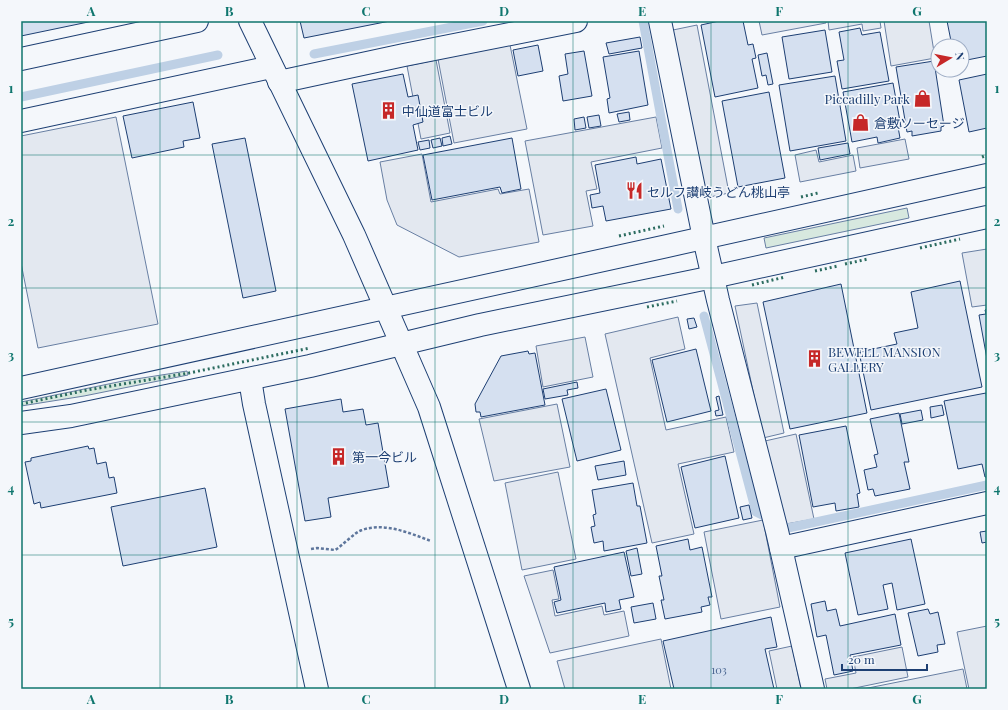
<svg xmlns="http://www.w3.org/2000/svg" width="1008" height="710" font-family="'Playfair Display','Noto Sans JP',serif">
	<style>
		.green { fill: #d7e8df; stroke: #687fa3 }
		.parking { fill: #e3e8f0; stroke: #687fa3 }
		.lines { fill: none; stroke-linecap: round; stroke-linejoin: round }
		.stream { stroke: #bed0e5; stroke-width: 9 }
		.building { fill: #d5e0f0; stroke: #1d3f73 }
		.minor-casing { stroke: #1d3f73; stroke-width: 24 }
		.tertiary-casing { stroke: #1d3f73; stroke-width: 24 }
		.path { stroke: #5e769c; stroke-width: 2.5; stroke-dasharray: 3 2; stroke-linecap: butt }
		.minor { stroke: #f4f7fb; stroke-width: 22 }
		.tertiary { stroke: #f4f7fb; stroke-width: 22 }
		.hedge { stroke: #2c6c60; stroke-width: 3; stroke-dasharray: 2 3; stroke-linecap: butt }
		.grid { fill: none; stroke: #0f766e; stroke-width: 1; stroke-opacity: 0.55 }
		.labels { text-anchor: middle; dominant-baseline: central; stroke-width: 3; stroke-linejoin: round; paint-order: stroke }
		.number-label { font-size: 11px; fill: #4b6792 }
		.poi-label { font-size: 13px; fill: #1d3f73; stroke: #f4f7fb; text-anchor: start }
		.neatline { fill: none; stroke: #0f766e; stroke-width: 1.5 }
		.grid-label { font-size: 13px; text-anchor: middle; font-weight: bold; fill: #0f766e }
	</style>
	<rect width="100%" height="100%" fill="#f4f7fb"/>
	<g class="green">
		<path d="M907,208L909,218L766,248L764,238Z"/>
		<path d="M187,371L188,375L84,396L21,406V402L123,381Z"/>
	</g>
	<g class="parking">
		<path d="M759,21H826V23L762,35Z"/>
		<path d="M828,21H880L881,28L863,31L862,24L829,30Z"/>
		<path d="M884,21H929L935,58L891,66Z"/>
		<path d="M697,25L729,193L705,198L673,30Z"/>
		<path d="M510,45L527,129L454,143L438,59Z"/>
		<path d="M436,60L450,133L421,139L407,66Z"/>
		<path d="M116,117L158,324L38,348L21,263V136Z"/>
		<path d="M656,117L662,148L591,162L597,189L586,191L593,226L543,235L525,141Z"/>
		<path d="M905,139L909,159L860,168L857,148Z"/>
		<path d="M816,150L819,162L853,155L856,171L800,182L795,155Z"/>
		<path d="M422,154L431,202L498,189L500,194L529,189L539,242L459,257L397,225L387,200L380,162Z"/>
		<path d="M987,249V305L972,307L962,253Z"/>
		<path d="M757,303L784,433L763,438L735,306Z"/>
		<path d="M678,317L685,349L650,358L666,430L726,417L734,452L678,464L694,534L652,543L605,334Z"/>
		<path d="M585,337L593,377L543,387L536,346Z"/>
		<path d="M557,404L570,467L494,481L479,419Z"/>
		<path d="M796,434L814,519L786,524L765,441Z"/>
		<path d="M558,472L576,559L522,570L505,483Z"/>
		<path d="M763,520L780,607L721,619L704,532Z"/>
		<path d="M553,570L559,599L552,600L555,616L602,606L604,615L624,611L629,636L550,653L524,576Z"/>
		<path d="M987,626V689H969L957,632Z"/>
		<path d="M661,639L671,689H565L557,661Z"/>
		<path d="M792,646L801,689H777L769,651Z"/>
		<path d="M902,647L908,677L850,689H827L825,679L856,673L853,657Z"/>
		<path d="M963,669L967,689H863Z"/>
	</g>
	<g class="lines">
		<g class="stream">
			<path d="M643,21L678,209"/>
			<path d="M314,54L483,21"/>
			<path d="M21,97L218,55"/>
			<path d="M704,316L756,512L788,528L987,485"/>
		</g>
	</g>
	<g class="building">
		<path d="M21,21H93L21,36Z"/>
		<path d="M300,21H390L304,38Z"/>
		<path d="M719,21H743L748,45L753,44L756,58L752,59L758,88L715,97L701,25Z"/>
		<path d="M947,21H987V56L962,61V46H952Z"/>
		<path d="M860,28L862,35L880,32L889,81L842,89L837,61L844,60L839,32Z"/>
		<path d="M825,30L832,72L789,79L782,37Z"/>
		<path d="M640,37L642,48L609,54L606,43Z"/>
		<path d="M538,45L543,71L518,76L513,50Z"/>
		<path d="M584,51L592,96L563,101L559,76L568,74L565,54Z"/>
		<path d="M639,51L648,105L609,113L607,99L610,98L603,57Z"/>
		<path d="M767,53L773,84L768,85L766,75L762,76L758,55Z"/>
		<path d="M934,61L944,126L941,127V131L912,136V131L907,132L896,67Z"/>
		<path d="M403,74L408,97L418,95L423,122L413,125L418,150L368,161L352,84Z"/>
		<path d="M987,74V128L969,132L959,80Z"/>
		<path d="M835,76L846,141L790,151L779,85Z"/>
		<path d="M893,83L901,127H898L900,138L878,143L877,137L852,142L843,92Z"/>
		<path d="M769,92L785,178L738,187L722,101Z"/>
		<path d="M193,102L200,138L183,141L184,147L132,158L123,116Z"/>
		<path d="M629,112L630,120L619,122L617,114Z"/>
		<path d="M599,115L601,126L589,128L587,117Z"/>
		<path d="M584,117L586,128L575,130L574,119Z"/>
		<path d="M450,136L452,144L443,146L442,138Z"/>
		<path d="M245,138L276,291L243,298L212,144Z"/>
		<path d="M440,138L442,146L433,148L431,140Z"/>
		<path d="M512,138L521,189L502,193L500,187L432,200L423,155Z"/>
		<path d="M429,140L430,148L420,150L418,142Z"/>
		<path d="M848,143L850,154L820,160L818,148Z"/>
		<path d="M636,157L637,164L661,159L671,209L606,221L603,206L592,208L590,195L600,193L595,165Z"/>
		<path d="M960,281L982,387L871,410L859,352L897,344L894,333L918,328L911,292Z"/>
		<path d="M841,284L867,413L790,429L763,302Z"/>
		<path d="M987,309V359L979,315L986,314L985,310Z"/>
		<path d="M694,318L697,327L689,329L687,319Z"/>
		<path d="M696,349L711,411L667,422L652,360Z"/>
		<path d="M528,351L529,354L535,353L545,405L481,417L480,412H476L475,404L501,356Z"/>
		<path d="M577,382L578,388L567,390L568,395L545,399L543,389Z"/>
		<path d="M606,389L621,450L577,461L562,399Z"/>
		<path d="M986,393L987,400V477H985L982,464L958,469L944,401Z"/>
		<path d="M719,396L723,415L716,416L715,411L719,410L716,397Z"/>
		<path d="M341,399L343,412L363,409L366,425L378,423L389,487L328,498L331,517L305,521L285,409Z"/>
		<path d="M942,405L944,415L931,418L930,407Z"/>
		<path d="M921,410L923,420L902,424L900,414Z"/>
		<path d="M899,413L909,462H904L910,489L875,496L873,489L868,490L864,470L877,467L874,455L878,454L870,419Z"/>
		<path d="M846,426L860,493L857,494L859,507L836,511L835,503L813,507L799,435Z"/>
		<path d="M88,446L89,449L94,448L97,464L106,462L109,478L114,477L117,493L41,508L40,502L34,504L25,462L31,461V458Z"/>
		<path d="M725,456L739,518L695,528L681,467Z"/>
		<path d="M624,461L626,475L598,480L595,466Z"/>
		<path d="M633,483L637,506H640L647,543L604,551L603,541L594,543L591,527L595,526L593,515L596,514L592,490Z"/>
		<path d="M205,488L217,547L123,566L111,507Z"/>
		<path d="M749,505L752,518L743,520L740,507Z"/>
		<path d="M987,531V542L982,543L980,532Z"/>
		<path d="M688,539L690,550L702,547L712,597H708L710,605L701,607L702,612L665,619L661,600H664L659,576H662L656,546Z"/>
		<path d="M911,539L925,604L897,610L892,583L883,585L888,609L858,615L845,553Z"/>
		<path d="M637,548L642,574L631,576L626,551Z"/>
		<path d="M624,552L634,597L619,600L621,609L606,612L605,603L557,613L554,602L561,600L554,567Z"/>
		<path d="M825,601L827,611L836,609L840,626L895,614L901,645L850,655L853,671L834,675L826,635L817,637L811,604Z"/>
		<path d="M653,603L656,619L634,623L631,607Z"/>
		<path d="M928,609L930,614L938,612L945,644L937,645L938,652L918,656L908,613Z"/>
		<path d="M771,617L777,647L765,649L774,689H674L663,641Z"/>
	</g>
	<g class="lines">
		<defs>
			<g id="minor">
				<path d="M660,21L704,238L718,300L777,531L813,689"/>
				<path d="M21,59L197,21"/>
				<path d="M279,82L404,55L576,21"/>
				<path d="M21,121L271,67"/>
				<path d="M250,379L254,404L317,689"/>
				<path d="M781,548L987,503"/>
			</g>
			<g id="tertiary">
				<path d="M250,21L354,235L429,407L519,689"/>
				<path d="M21,388C343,319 665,246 987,175"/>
				<path d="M21,423L71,416L310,366L480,325L713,277L987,217"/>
			</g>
		</defs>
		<use href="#minor" class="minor-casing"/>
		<use href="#tertiary" class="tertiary-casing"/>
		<path class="path" d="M311,549L317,548L335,550C342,546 355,532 362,530C385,522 409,533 431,541"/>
		<use href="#minor" class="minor"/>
		<use href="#tertiary" class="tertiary"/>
		<g class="hedge">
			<path d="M982,157L987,155"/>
			<path d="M801,197L818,193"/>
			<path d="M619,236L664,226"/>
			<path d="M920,248L960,239"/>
			<path d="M845,264L868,259"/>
			<path d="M815,271L838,266"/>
			<path d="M752,285L785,277"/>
			<path d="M647,307L677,301"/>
			<path d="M21,404L87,390L189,373L310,348"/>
		</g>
	</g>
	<path class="grid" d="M160,21V689M297,21V689M435,21V689M573,21V689M711,21V689M848,21V689M21,155H987M21,288H987M21,422H987M21,555H987"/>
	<defs>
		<symbol id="shop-bare" viewBox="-9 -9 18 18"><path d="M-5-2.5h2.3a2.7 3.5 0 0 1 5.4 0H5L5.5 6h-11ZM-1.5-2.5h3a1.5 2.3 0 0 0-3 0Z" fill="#c62828" stroke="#f4f7fb" stroke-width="2.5" paint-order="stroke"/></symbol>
		<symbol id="building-bare" viewBox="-9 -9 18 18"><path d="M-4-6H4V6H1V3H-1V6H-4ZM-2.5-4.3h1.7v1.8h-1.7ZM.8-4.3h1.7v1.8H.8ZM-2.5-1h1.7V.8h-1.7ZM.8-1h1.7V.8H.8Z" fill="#c62828" stroke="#f4f7fb" stroke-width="2.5" paint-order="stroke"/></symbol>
		<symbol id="restaurant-bare" viewBox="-9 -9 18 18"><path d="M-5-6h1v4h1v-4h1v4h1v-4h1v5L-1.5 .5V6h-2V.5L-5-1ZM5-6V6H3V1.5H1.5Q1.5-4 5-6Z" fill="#c62828" stroke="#f4f7fb" stroke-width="2.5" paint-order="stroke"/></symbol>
	</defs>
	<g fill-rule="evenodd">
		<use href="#shop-bare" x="910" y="86" width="25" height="25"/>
		<use href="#building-bare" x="376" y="98" width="25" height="25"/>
		<use href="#shop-bare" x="848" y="110" width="25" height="25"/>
		<use href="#restaurant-bare" x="622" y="178" width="25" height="25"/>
		<use href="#building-bare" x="802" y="346" width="25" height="25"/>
		<use href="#building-bare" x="326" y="444" width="25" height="25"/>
	</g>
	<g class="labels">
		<g class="number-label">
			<text x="719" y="669">103</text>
		</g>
		<g class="poi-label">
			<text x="910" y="98" text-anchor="end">Piccadilly Park</text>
			<text x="402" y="110">中仙道富士ビル</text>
			<text x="874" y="122">倉敷ソーセージ</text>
			<text x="647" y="191">セルフ讃岐うどん桃山亭</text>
			<text x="828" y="351">BEWELL MANSION<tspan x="828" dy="15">GALLERY</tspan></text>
			<text x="352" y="456">第一今ビル</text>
		</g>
	</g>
	<rect width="1008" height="710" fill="none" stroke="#f4f7fb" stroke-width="44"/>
	<g transform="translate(950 58) rotate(80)"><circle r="19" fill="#f4f7fb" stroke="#9eadc5"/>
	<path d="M0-3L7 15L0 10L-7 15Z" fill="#c62828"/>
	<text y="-6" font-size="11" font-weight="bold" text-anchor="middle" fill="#1d3f73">N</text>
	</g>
	<path d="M842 664v6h85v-6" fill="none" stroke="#1d3f73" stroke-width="2"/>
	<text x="848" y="664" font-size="12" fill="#1d3f73" stroke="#f4f7fb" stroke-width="3" paint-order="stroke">20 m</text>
	<rect x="22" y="22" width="964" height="666" class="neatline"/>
	<g class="grid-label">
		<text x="91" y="16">A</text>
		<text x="229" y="16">B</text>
		<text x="366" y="16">C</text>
		<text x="504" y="16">D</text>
		<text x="642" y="16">E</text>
		<text x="779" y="16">F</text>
		<text x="917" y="16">G</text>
		<text x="11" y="93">1</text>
		<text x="997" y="93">1</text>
		<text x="11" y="226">2</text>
		<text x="997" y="226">2</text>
		<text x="11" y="360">3</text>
		<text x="997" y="360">3</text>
		<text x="11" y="493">4</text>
		<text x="997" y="493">4</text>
		<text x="11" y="626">5</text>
		<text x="997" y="626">5</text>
		<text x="91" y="704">A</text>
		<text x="229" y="704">B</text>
		<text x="366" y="704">C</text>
		<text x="504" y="704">D</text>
		<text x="642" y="704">E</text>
		<text x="779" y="704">F</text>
		<text x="917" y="704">G</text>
	</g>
</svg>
